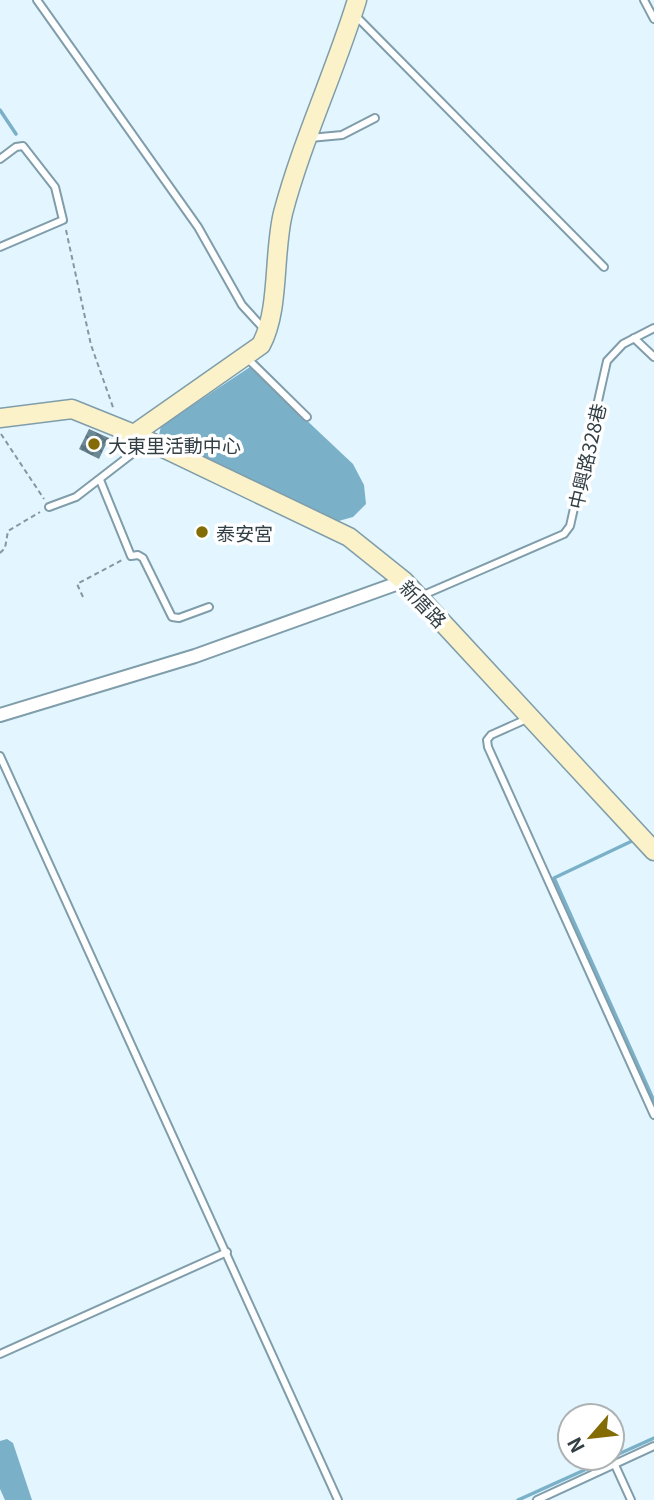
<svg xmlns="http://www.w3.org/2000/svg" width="654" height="1500" font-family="Georgia,'Noto Sans TC',serif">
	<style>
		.water { fill: #7ab1c8 }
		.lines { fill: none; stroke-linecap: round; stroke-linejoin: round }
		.stream { stroke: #7ab1c8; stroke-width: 3.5 }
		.building { fill: url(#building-cross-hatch) }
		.lane-casing { stroke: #7f9daa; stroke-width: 10 }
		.street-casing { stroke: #7f9daa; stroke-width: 16 }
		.secondary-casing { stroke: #7f9daa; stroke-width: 21 }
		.path { stroke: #87979e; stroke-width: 2; stroke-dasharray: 5 3.5; stroke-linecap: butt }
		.lane { stroke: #fff; stroke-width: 6 }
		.street { stroke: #fff; stroke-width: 12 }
		.secondary { stroke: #fcf2ca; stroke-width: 18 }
		.poi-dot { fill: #836b06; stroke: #fff; stroke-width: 2.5 }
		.labels { text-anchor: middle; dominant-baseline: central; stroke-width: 7; stroke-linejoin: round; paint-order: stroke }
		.poi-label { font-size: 19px; fill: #323f44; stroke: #fff; text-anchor: start }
		.street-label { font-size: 19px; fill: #323f44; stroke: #fff }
	</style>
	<defs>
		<pattern id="building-cross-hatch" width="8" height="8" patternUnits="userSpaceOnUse" patternTransform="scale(1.75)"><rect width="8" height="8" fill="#6b8895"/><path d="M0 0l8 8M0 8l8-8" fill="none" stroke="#59717b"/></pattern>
	</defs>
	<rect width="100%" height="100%" fill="#e3f6ff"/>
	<g class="water">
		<path d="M250,367L353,464L364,485L366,504L353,517L335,522L159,435L161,426Z"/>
		<path d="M7,1439L13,1443L32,1500H5L0,1489V1441Z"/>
	</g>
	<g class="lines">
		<g class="stream">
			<path d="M0,110L16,134"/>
			<path d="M632,841L554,878L654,1101"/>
			<path d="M612,1457L654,1438"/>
			<path d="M518,1500L611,1458"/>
		</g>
	</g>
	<path class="building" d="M89,429L109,438L99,459L79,449Z"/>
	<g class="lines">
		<defs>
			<g id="lane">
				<path d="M37,0L198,227L242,305L264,329"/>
				<path d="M644,0L654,19"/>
				<path d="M354,14L604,267"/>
				<path d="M310,138L342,135L375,118"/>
				<path d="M0,159L16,147L23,146L55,187L63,220L0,247"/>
				<path d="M634,338L654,357"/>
				<path d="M247,358L307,417"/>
				<path d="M100,480L131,556L138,555L143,558L172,617L179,618L209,607"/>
				<path d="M49,507L76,497L146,443"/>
				<path d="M421,596L564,534L570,526L607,361L623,344L654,328"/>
				<path d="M529,718L491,735L487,740L488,747L654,1115"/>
				<path d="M0,756L338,1500"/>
				<path d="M0,1354L227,1252"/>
				<path d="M615,1465L631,1500"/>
				<path d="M537,1500L654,1446"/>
			</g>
			<path id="street" d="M0,715L195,656L404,581"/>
			<g id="secondary">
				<path d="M0,418L72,409L134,434L261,345C280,310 273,254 283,213C302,141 335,72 357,0"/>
				<path d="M134,434L349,537L404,581L654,851"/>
			</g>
		</defs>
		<use href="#lane" class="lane-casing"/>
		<use href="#street" class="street-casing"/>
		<use href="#secondary" class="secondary-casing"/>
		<g class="path">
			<path d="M66,230L91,345L114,410"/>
			<path d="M1,434L44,499"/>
			<path d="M0,553L5,548L8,531L40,512"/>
			<path d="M83,597L77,584L124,559"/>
		</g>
		<use href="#lane" class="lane"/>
		<use href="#street" class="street"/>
		<use href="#secondary" class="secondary"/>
	</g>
	<g class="poi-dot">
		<circle cx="94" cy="444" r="7"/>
		<circle cx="202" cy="532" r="7"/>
	</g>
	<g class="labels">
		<g class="poi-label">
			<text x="108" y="444">大東里活動中心</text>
			<text x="216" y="532">泰安宮</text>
		</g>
		<g class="street-label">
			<text transform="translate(586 456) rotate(-77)">中興路328巷</text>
			<text transform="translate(424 603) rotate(46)">新厝路</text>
		</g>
	</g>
	<g transform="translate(591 1437) rotate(242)"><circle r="33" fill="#ffffff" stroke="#adb2b4" stroke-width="2"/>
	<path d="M0-5L12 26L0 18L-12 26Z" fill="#836b06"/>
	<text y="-10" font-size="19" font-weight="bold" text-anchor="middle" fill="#323f44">N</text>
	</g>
</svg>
